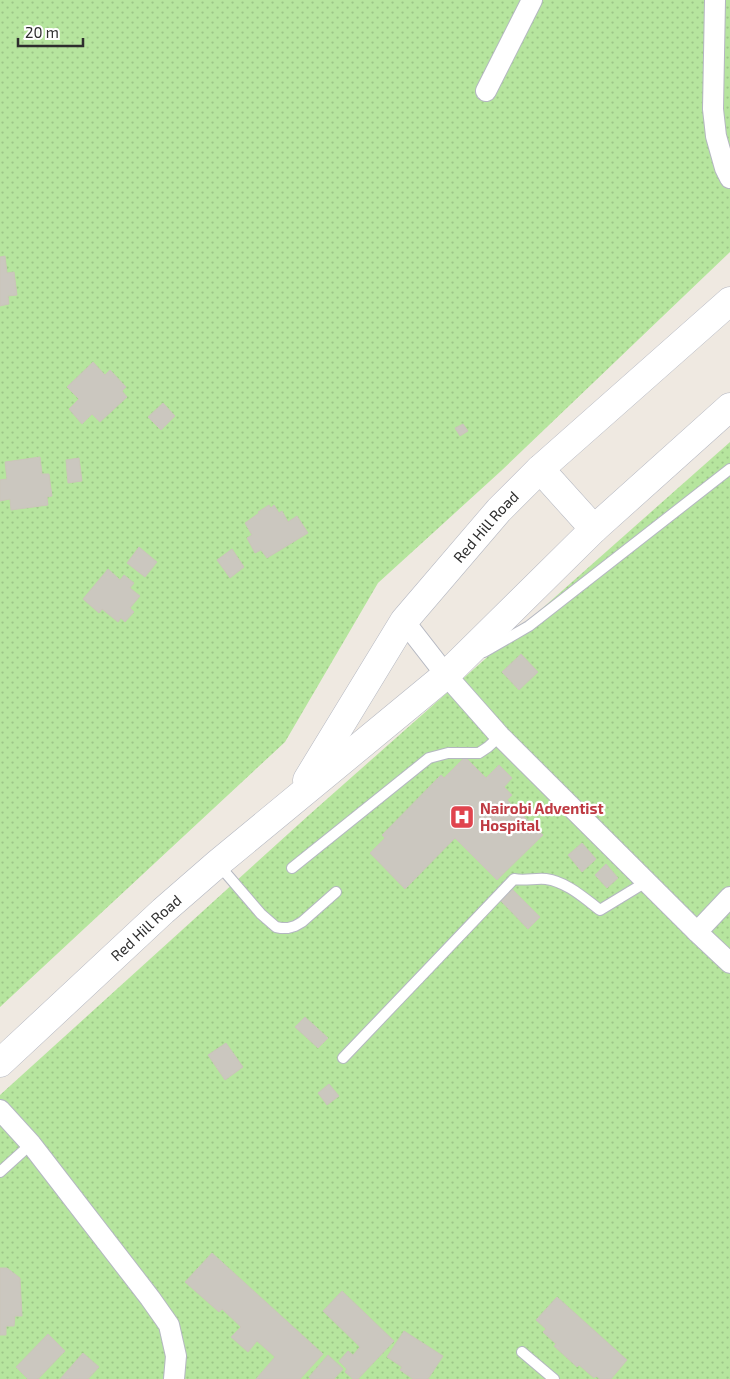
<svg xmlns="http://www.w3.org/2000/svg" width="730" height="1379" font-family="'Exo 2',sans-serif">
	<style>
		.garden { fill: url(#garden-dots) }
		.building { fill: #cbc7bf; stroke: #cbc5ba }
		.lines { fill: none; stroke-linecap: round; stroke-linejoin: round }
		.lane-casing { stroke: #b4b7c1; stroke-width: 12 }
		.street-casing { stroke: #b4b7c1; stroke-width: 22 }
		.secondary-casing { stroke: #b4b7c1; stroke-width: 29 }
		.lane { stroke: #fff; stroke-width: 10 }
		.street { stroke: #fff; stroke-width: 20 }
		.secondary { stroke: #fff; stroke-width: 28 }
		.labels { text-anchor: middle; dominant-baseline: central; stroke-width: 4.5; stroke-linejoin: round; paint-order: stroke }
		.street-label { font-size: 15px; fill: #2e2e2e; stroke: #fff }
		.health-label { font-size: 15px; font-weight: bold; fill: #be3a42; stroke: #fff; text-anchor: start }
	</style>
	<defs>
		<pattern id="garden-dots" width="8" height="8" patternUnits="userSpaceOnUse" patternTransform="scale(1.25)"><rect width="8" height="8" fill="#b6e59e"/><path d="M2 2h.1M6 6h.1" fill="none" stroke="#9dc588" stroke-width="1.8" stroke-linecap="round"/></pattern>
	</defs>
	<rect width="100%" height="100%" fill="#efe9e1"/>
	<g class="garden">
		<path d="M0,0H730V252L501,471L378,583L285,742L0,1007Z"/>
		<path d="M730,442V1379H0V1095L309,815Z"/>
	</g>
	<g class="building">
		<path d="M5,256L7,273L14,272L17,295L8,296L9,304L0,306V257Z"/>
		<path d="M93,362L105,375L110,370L126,387L122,391L127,397L100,422L92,414L82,424L69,409L79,399L67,387Z"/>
		<path d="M163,403L175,416L161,430L148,417Z"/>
		<path d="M463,424L468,431L460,436L455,428Z"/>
		<path d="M40,457L42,474H49L52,496L47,497L48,505L11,510L10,499L0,501V480L7,479L5,462Z"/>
		<path d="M79,458L82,481L68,483L66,460Z"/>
		<path d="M269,505L271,508L274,505L279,513L282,511L288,522L297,516L308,533L267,558L261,550L255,553L247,538L252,535L245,523L259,513L258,512Z"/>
		<path d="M139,547L157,562L145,577L127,563Z"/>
		<path d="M232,549L244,567L230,578L217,560Z"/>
		<path d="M108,569L120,580L124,575L134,583L130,588L140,596L130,608L134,612L125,622L121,618L118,622L102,609L99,613L83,599Z"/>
		<path d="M521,654L538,672L519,690L502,672Z"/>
		<path d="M465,757L486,778L499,765L512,778L504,787L512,795L507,800L543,835L497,880L455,838L405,889L370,853L385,838L382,835L441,775L444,778Z"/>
		<path d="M582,843L596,859L582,872L568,855Z"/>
		<path d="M606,864L618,878L607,888L595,875Z"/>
		<path d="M510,887L540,917L528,929L499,899Z"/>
		<path d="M305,1017L328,1038L318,1048L295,1027Z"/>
		<path d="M226,1043L243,1067L225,1080L208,1055Z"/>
		<path d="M329,1084L339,1096L327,1105L318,1093Z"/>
		<path d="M212,1253L323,1354L300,1379H256L275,1357L257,1341L248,1352L231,1337L241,1327L222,1309L219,1312L185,1282Z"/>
		<path d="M0,1268H7L20,1278L22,1316H15L14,1326H6V1335H0Z"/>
		<path d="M342,1291L394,1341L358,1379H353L345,1372L347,1369L339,1361L348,1351L353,1355L360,1347L323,1311Z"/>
		<path d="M557,1297L627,1360L611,1379H600L596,1376L594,1378L579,1365L577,1367L554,1346L556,1344L543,1332L546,1329L536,1320Z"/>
		<path d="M404,1331L443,1356L428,1379H413L400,1370L402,1367L387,1357Z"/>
		<path d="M48,1334L65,1351L38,1379H28L16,1367Z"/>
		<path d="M83,1353L99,1367L88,1379H60Z"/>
		<path d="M328,1355L343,1369L334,1379H311L309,1377Z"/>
	</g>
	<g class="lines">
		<defs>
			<g id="lane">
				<path d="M484,652L529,626L730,469"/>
				<path d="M218,864L261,914L276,927L281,928H288L295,926L302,922L336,892"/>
				<path d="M292,868L429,758L448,753H479L488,747L500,736"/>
				<path d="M343,1058L514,879C525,881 535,878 546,879C567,882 584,898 600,910L646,882"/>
				<path d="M0,1172L31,1144"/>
				<path d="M522,1352L554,1379"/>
			</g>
			<g id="street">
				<path d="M715,0L713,109L716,136L725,168L730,178"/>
				<path d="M486,91L532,0"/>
				<path d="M404,621L446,675L500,736L697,932L730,897"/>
				<path d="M697,932L730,963"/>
				<path d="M0,1110L31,1144L150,1298L169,1325L176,1356L174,1379"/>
			</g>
			<g id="secondary">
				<path d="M540,469L594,529"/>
				<path id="s1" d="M307,780L404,621L499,510L540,469L730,301"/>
				<path id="s2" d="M0,1063L163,911L217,864L446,675L594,529L730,407"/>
			</g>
		</defs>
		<use href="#lane" class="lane-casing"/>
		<use href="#street" class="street-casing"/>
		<use href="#secondary" class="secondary-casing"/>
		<use href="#lane" class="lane"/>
		<use href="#street" class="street"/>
		<use href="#secondary" class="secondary"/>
	</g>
	<defs>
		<symbol id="hospital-square" viewBox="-11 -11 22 22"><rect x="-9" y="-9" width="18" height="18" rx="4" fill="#e0444e" stroke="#fff"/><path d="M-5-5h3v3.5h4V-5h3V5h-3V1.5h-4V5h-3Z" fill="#fff"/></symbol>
	</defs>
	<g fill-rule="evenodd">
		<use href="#hospital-square" x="448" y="803" width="28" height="28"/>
	</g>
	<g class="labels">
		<g class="street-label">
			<text stroke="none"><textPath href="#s1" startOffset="311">Red Hill Road</textPath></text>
			<text stroke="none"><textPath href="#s2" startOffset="199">Red Hill Road</textPath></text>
		</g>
		<g class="health-label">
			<text x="480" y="808">Nairobi Adventist<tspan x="480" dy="17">Hospital</tspan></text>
		</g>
	</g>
	<path d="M18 38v8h65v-8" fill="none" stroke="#2e2e2e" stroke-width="2.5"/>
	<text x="25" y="38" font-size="15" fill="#2e2e2e" stroke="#ffffff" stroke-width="4" paint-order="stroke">20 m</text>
</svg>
